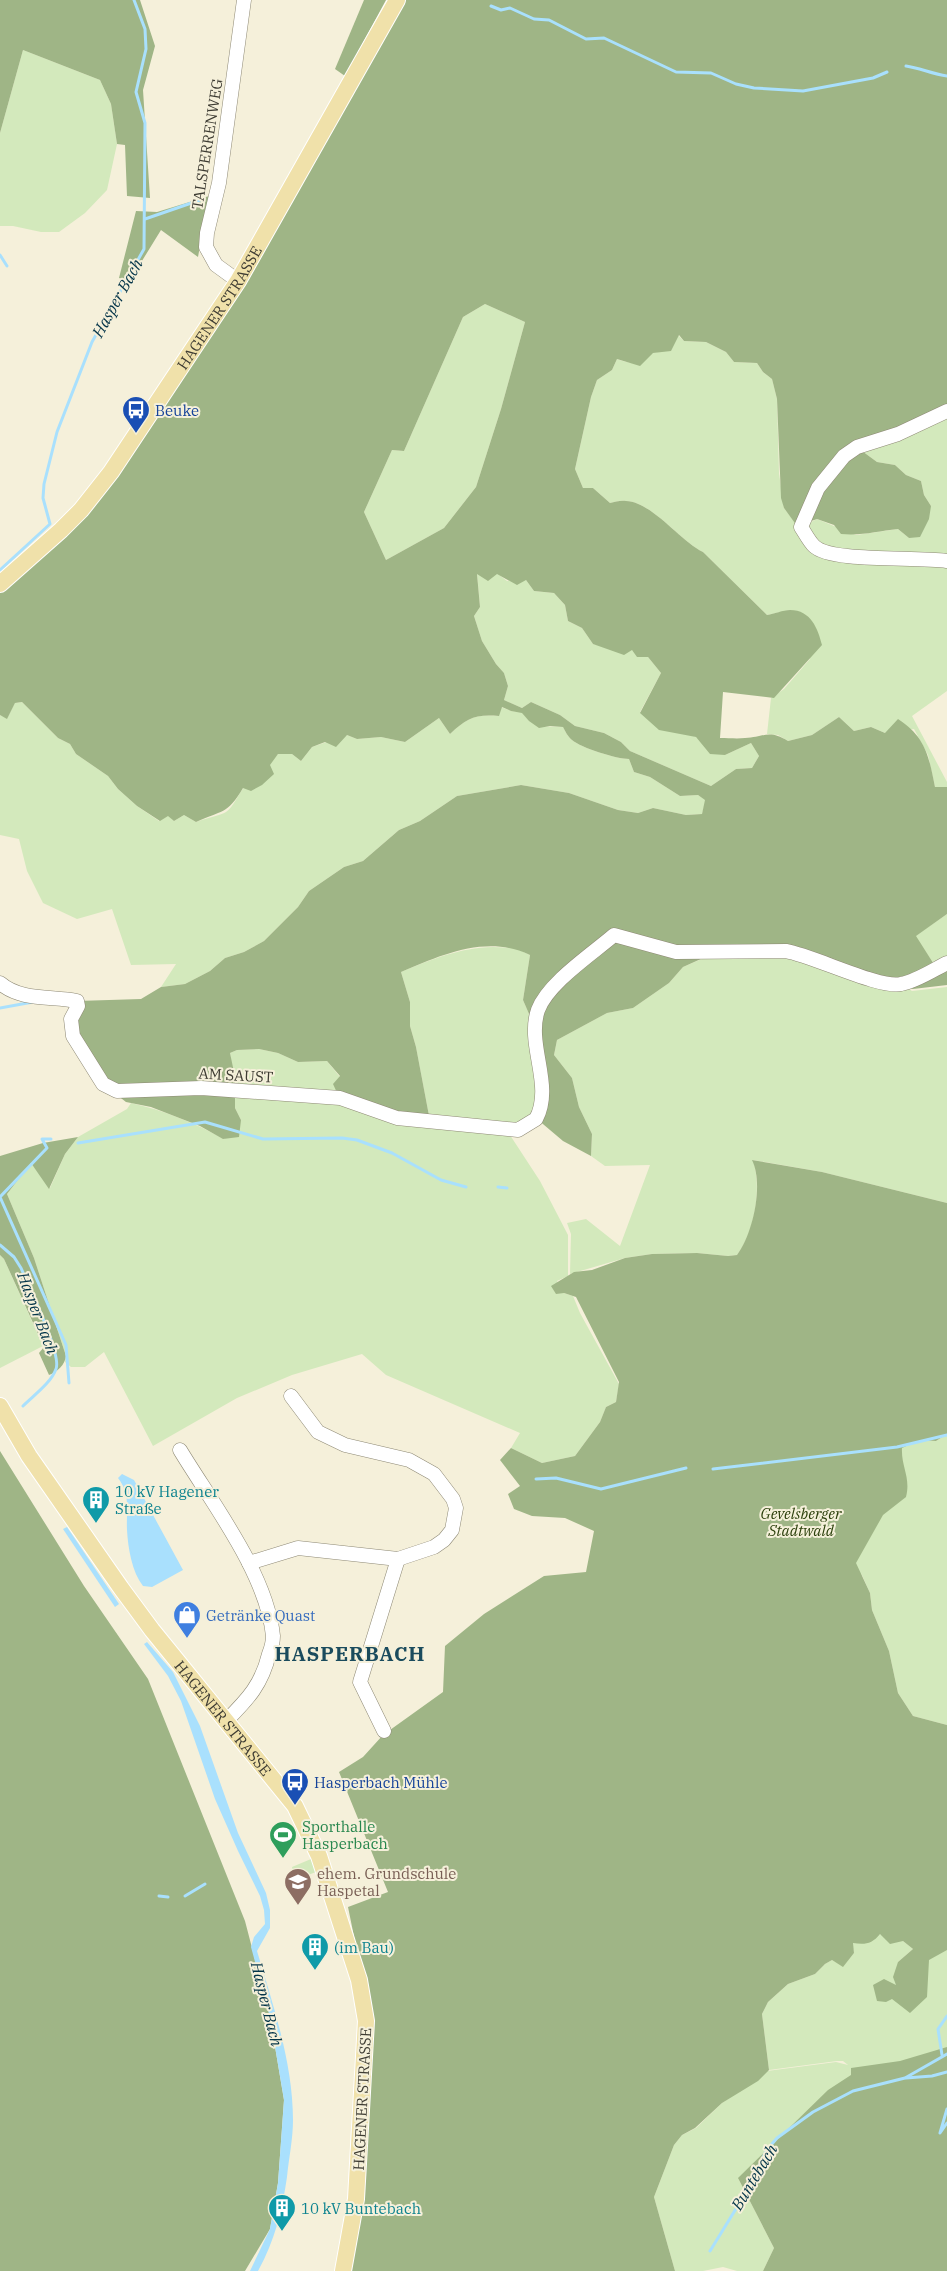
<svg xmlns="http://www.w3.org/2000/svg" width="947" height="2271" font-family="'IBM Plex Serif',serif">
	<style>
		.green { fill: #d3e9bc }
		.forest { fill: #9fb586; fill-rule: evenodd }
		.water { fill: #a9e0fd }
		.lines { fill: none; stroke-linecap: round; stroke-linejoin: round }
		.stream { stroke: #a9e0fd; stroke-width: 3 }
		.minor-casing { stroke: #8e8975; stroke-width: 15 }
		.major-casing { stroke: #fff; stroke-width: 18 }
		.minor { stroke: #fff; stroke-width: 14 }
		.major { stroke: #f0e1aa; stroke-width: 16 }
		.labels { text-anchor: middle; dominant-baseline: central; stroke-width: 4; stroke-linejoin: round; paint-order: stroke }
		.street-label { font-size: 15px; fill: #3e3c33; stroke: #f5f0da }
		.transit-label { font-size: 15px; fill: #164399; stroke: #f5f0da; text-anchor: start }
		.culture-label { font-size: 15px; fill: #0d838f; stroke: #f5f0da; text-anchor: start }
		.park-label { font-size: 15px; font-style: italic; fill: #2c400c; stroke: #f5f0da }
		.shop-label { font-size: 15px; fill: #366cbe; stroke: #f5f0da; text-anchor: start }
		.leisure-label { font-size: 15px; fill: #27864d; stroke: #f5f0da; text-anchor: start }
		.education-label { font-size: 15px; fill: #785e54; stroke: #f5f0da; text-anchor: start }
		.water-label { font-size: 16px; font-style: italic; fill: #043549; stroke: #f5f0da }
		.district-label { font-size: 20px; font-weight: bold; letter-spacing: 1px; fill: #1a4b5d; stroke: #f5f0da }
	</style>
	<rect width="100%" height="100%" fill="#f5f0da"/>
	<g class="green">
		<path d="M23,50L100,80L111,104L117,144L107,190L85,213L59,232H41L13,226H0V133Z"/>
		<path d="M485,304L525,322L501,409L476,487L444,528L386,560L364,512L392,450L404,451L463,317Z"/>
		<path d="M678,335L684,341L706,342L726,352L734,362L757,363L763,372L772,379L777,399L779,473L784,508L814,547L947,563V691L912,716L947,782V787H935L928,755L914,729L885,733L871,727L854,731L839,717L812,735L788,741L778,735L767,734L771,698L784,689L810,659L790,610L767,615L703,552C679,540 652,502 626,501C621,500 615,502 610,503L593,488H583L575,469L591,397L597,380L612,370L617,359C630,364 643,366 652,353L663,351Z"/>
		<path d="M947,417V557L844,553L816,544L805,525L817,519L856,535L898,529L909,538L931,506L924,495L921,481L906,475L895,465L877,462L862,451Z"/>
		<path d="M477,573H497L507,581L526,580L534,591L554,593L565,605L568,621L582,628L593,644L632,650L648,657L661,673L640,712L696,737L725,755L751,743L759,756L752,768L736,769L711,786L630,751L621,742L604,733L575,726L560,715L531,702L522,708L504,700L508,686L504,673L496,664L482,641L474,616L480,607Z"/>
		<path d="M22,702L58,738L70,744L76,754L108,776L118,789L137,806L159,821L168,815L174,821L184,815L196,822C204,819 221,815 226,812C233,807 237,797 242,790C250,776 267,767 278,754H292L301,761L312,747L347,735L357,739L381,737L405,742L439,718L450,734C467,718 475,714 498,716L501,707L511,711L522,712C537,731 542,725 563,727C565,731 568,737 572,740C581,748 617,759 629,759L634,772L650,777L680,796L698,795L706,800L702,814L686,815L653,808L638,813L618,810L569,793L521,785L457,796L420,821L399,830L363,861L344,867L309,891L298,907L264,941L244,952L225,958L210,971L185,984L161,987L176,964L131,965L112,909L77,919L43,903L27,871L19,839L0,835V715L7,718L15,703Z"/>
		<path d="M947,914V962L936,967L915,936Z"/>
		<path d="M493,947L516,948L530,955L523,1000L534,1025L542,1100L526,1125L430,1121L416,1047L410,1026V1002L401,972C432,959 459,948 493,947Z"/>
		<path d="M718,952L784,954L903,985L912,991L947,987V1203L822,1172L753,1160C762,1187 755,1232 737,1255L728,1256L697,1253L652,1254L625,1258L570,1274L571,1234L567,1223L586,1219L620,1246L650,1165L605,1166L591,1156L592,1134L579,1107L572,1078L554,1055L557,1040L607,1013L633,1008L669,983L683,967Z"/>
		<path d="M259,1049L278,1053L298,1062L327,1061L340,1077L339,1097L235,1091L230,1053L237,1050Z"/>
		<path d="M235,1092L340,1099L506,1129L540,1181L568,1235V1276L557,1281L564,1293L573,1296L580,1313L619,1384L616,1402L606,1407L600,1422L575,1456L542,1463L511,1448L520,1433L386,1375L362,1354L292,1375L237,1398L153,1446L104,1352L85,1367H71L65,1362L66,1356L34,1258L7,1194L31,1163L50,1188L65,1154L78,1137L127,1109L131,1103C163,1110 195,1123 224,1139L241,1120L235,1108Z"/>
		<path d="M0,1255L4,1259L43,1346L0,1368Z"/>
		<path d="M947,1434V1725L913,1716L898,1693L889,1651L872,1610L870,1593L861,1573L947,1908L695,1465L907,1445L927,1440L936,1441Z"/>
		<path d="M311,1859L316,1872L300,1878L299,1873L294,1875L292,1867Z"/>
		<path d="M880,1934L903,1941L913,1949L898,1962L947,1944V2271L787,2252L738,2178L774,2248L763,2271H737L723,2267L703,2271H675L654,2197L674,2145L682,2135L696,2128L722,2103L767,2071L836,2062L848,2065L843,2061H837L769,2070L762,2014L768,2002L788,1984L815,1974L825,1964L832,1960L843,1966L854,1953L852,1943Z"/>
	</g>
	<g class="forest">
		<path d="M0,0H140L155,46L143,90L150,198L127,196L125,145L117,144L111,104L100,80L23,50L0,133Z"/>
		<path d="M364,0H386L345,76L335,69Z"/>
		<path d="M397,0H947V405L862,451L877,462L895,465L906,475L921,481L924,495L931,506L929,519L920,537L909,538L898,529C878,531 862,536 841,534L834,525L817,519L797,526L784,508L781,498L777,399L772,379L763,372L757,363L734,362L726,352L706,342L684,341L679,335L671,351L653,353L640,366L617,359L612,370L597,380L591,397L575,469L583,488H593L610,503C615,502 621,500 626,501C652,502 679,540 703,552L767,615C774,614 783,610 790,610C811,610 818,629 822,645L774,698L723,692L720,738C729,738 737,739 745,738C765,737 769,729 788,741L812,735L839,717L854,731L871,727L885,733L898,719C926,737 929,757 935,787H947V914L916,936L937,969L947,965V985L913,989L902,983L801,954L721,950L683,967L669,983L633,1008L607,1013L557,1040L554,1055L572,1078L579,1107L592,1134L591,1156L563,1141L537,1119L536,1030L523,1000L530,955C487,934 441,955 401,972L410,1002V1026L416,1047L430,1121L339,1097L333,1084L340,1076L327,1061L298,1062L278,1053L259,1049L237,1050L230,1053L235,1077V1108L241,1120L239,1137L223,1139L200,1126L151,1107L126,1102L108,1088L73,1036L77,1001L141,999L161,987L185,984L210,971L225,958L244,952L264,941L298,907L309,891L344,867L363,861L399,830L420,821L457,796L521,785L569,793L618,810L638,813L653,808L686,815L702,814L705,800L698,795L680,796L650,777L634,772L629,759C617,759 581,748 572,740C568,737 565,731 563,727L550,726L539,728L529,721L522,713L511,711L502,707L499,716C475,714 467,718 450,734L439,718L405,742L381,737L357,739L347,735L336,747L325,742L312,747L301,761L292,754H278L270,765L274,774L262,785L251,791L243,788C227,815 222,810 196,822L184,815L174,821L168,816L160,821L137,806L118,789L108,776L76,754L70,744L58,738L22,702L15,703L7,719L0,715V584L62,531L149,416ZM485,304L525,322L501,409L476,487L444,528L386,560L364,512L392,450L404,451L463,317ZM477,574L488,581L497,574L517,585L526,580L534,591L554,593L565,605L568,621L582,628L593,644L624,655L632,650L637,657H648L661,673L640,713L659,730L696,737L710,754L725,755L751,743L759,756L752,768L736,769L711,786L630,751L621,742L604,733L575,726L560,715L531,702L522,708L504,700L508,686L504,673L496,664L482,641L474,616L480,607Z"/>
		<path d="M209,196L198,257L161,230L129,282L119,278L136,211L157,212Z"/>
		<path d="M78,1137L65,1154L49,1189L31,1163L7,1194L34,1258L66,1356C65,1365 57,1372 49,1375L39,1353L44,1347L4,1259L0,1255V1156L43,1143Z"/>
		<path d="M752,1160L822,1172L947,1203V1434L936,1441C923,1439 913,1442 902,1448C901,1467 911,1477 906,1497L883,1515L856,1563L870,1593L872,1610L889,1651L898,1693L913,1716L947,1725V1950L929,1960L927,1997L910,2013L892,1999L886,2002L877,2001L873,1985L884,1979L896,1985L893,1977L898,1962L913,1949L903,1941L890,1944L880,1934C872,1944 865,1945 853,1943L854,1953L843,1967L832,1960L825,1964L815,1974L788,1984L768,2002L762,2014L769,2070L758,2081L722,2103L695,2128L682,2135L674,2145L654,2197L675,2271H342L371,2020L348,1907L388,1892L339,1772L363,1757L383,1735L443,1692L445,1646L484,1614L544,1576L586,1572L594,1531L565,1518L532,1516L514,1509L508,1494L520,1486L500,1460L511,1448L542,1463L575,1456L600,1422L606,1407L616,1402L619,1382L576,1297L564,1293L556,1294L551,1286L574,1272L592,1270L625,1258L652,1254L697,1253L728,1256L737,1255C753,1234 764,1184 752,1160Z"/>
		<path d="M0,1451L84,1586L148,1679L245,1921L270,2017L284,2100L278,2183L270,2229L245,2271H0Z"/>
		<path d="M947,2047V2271H763L774,2248L738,2178L828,2090L851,2075V2068L900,2061Z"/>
	</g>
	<g class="water">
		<path d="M122,1474L134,1480L183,1570L152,1587L143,1586C132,1572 128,1548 127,1530C126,1510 131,1495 118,1478Z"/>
		<path d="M67,1527L119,1604L115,1607L63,1529Z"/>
		<path d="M147,1642L173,1672L200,1726L238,1833L266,1893L270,1910V1928L257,1951C273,2005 293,2063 293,2120C293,2139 289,2157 287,2177C282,2211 275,2240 258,2271H250L270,2229L278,2183L284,2100L270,2017L251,1947L254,1937L265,1924L264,1910L260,1896L238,1851L215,1799L181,1701L168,1676L144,1644Z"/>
	</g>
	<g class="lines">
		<g class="stream">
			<path d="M491,6L501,10L510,8L534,19L549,20L586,39L604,38L676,72L711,73L736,84L754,88L803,91L873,78L887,72"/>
			<path d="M906,66C920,68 932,74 947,76"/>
			<path d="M145,219L203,199"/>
			<path d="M0,255L7,266"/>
			<path d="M0,570L50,524L43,498L44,484L57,432L92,342L144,249L145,123L136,92L146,49L145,29L134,0"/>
			<path d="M0,1008L33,1002"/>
			<path d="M51,1139H42L47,1148L0,1197L66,1345L69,1383"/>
			<path d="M78,1143L205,1122L263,1139L342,1138L357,1140L392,1153L441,1180L466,1187"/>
			<path d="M498,1187L507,1188"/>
			<path d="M0,1245L14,1257L21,1268C28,1285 62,1354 56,1369C51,1383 34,1395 23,1406"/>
			<path d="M713,1469L897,1447L947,1435"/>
			<path d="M536,1479L556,1478L601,1489L686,1468"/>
			<path d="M159,1896L168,1897"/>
			<path d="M185,1896L205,1884"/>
			<path d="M942,2055L938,2029L947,2016"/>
			<path d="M906,2078L932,2076L947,2072"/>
			<path d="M947,2109L940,2133L947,2123"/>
			<path d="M710,2251L750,2186L766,2151L777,2138L813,2112L853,2091L905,2078L947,2054"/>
		</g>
		<defs>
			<g id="minor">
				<path d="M238,281L216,265L206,247L207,233L219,183L244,0"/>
				<path d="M947,411L898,434L857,447L844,456L818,488L801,527C805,533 809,541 814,546C831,563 919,556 947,561"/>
				<path d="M0,983C21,1001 51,996 77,1001L78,1006L71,1019L73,1036L103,1084L117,1091L201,1088L340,1098L397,1118L518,1130L536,1119C554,1085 526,1045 538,1010C548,983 592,954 614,935L676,952L786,951C814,956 880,989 901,984C917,981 933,970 947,963"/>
				<path d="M180,1450C212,1503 267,1574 273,1636C273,1641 271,1649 269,1654C262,1684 248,1699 227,1720"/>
				<path d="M249,1563L298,1548L398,1559L434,1547L444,1540L452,1530L456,1508L453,1499L434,1474L409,1460L345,1445L318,1432L291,1396"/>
				<path d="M384,1731L360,1682L398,1559"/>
			</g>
			<g id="major">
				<path id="s1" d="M0,584L61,530L81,510L111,472L238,281L397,0"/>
				<path id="s2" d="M0,1406L29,1456L121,1588L152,1630L295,1806L319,1856L359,1980L366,2021L356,2199L343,2271"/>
			</g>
		</defs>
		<use href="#minor" class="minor-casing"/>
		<use href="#major" class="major-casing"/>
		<use href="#minor" class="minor"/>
		<use href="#major" class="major"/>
	</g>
	<defs>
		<symbol id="bus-pin" viewBox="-11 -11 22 30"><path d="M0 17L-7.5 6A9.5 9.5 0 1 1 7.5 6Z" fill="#1a4fb4" stroke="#f5f0da"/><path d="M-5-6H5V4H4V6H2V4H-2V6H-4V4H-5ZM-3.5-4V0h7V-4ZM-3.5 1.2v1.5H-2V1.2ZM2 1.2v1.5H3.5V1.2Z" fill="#fff"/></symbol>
		<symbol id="building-pin" viewBox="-11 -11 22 30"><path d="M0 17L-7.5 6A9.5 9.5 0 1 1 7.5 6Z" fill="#0f9aa8" stroke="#f5f0da"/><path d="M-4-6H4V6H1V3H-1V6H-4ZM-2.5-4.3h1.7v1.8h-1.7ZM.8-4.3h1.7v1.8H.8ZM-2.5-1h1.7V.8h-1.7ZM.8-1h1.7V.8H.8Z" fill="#fff"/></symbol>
		<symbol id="shop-pin" viewBox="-11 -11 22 30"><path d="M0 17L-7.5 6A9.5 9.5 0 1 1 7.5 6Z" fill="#3f7fe0" stroke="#f5f0da"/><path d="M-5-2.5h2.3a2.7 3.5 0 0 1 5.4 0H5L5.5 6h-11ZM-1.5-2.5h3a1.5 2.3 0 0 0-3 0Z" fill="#fff"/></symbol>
		<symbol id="stadium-pin" viewBox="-11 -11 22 30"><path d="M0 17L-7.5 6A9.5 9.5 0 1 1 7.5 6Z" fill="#2e9e5b" stroke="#f5f0da"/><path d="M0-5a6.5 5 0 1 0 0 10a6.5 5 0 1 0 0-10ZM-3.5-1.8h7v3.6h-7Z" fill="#fff"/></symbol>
		<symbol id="school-pin" viewBox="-11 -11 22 30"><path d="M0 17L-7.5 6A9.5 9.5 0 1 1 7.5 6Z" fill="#8d6e63" stroke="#f5f0da"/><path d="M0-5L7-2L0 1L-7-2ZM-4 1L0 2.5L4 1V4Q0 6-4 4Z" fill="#fff"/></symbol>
	</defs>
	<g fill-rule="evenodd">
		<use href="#bus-pin" x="120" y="394" width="32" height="43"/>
		<use href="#building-pin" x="80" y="1484" width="32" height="43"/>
		<use href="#shop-pin" x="171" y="1599" width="32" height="43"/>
		<use href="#bus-pin" x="279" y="1766" width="32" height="43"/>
		<use href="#stadium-pin" x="267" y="1819" width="32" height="43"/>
		<use href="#school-pin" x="282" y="1866" width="32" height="43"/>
		<use href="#building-pin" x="299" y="1931" width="32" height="43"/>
		<use href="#building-pin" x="266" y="2192" width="32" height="43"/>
	</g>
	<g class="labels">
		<g class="street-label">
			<text transform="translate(207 144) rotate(-81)">TALSPERRENWEG</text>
			<text stroke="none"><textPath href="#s1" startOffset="355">HAGENER STRASSE</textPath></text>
			<text transform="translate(236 1075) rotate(3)">AM SAUST</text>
			<text stroke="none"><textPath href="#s2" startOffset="384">HAGENER STRASSE</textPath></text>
			<text transform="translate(362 2099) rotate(-87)">HAGENER STRASSE</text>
		</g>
		<g class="transit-label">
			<text x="155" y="410">Beuke</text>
			<text x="314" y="1782">Hasperbach Mühle</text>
		</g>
		<g class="culture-label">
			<text x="115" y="1491">10 kV Hagener<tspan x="115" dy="17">Straße</tspan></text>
			<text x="334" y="1947">(im Bau)</text>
			<text x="301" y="2208">10 kV Buntebach</text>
		</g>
		<g class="park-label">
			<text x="801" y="1513">Gevelsberger<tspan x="801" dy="17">Stadtwald</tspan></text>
		</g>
		<g class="shop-label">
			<text x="206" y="1615">Getränke Quast</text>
		</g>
		<g class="leisure-label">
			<text x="302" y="1826">Sporthalle<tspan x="302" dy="17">Hasperbach</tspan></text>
		</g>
		<g class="education-label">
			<text x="317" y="1873">ehem. Grundschule<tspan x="317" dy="17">Haspetal</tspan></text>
		</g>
		<g class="water-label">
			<text transform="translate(117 298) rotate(-61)">Hasper Bach</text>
			<text transform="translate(38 1313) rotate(69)">Hasper Bach</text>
			<text transform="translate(267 2004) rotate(76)">Hasper Bach</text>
			<text transform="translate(754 2177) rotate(-59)">Buntebach</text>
		</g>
		<g class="district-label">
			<text x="350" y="1653">HASPERBACH</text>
		</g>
	</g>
</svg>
